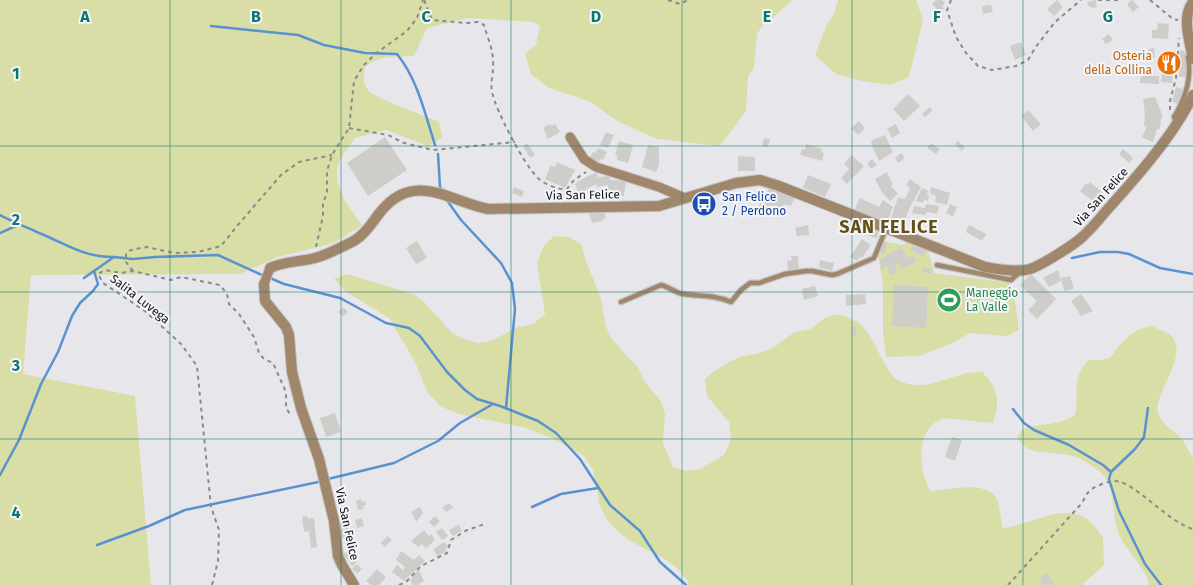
<svg xmlns="http://www.w3.org/2000/svg" width="1193" height="585" font-family="'Fira Sans',sans-serif">
	<style>
		.green { fill: #d8dea6 }
		.lines { fill: none; stroke-linecap: round; stroke-linejoin: round }
		.stream { stroke: #5a92d0; stroke-width: 2.5 }
		.building { fill: #cfcdca }
		.service-casing { stroke: #c5c5c8; stroke-width: 7 }
		.minor-casing { stroke: #c5c5c8; stroke-width: 11 }
		.tertiary-casing { stroke: #c5c5c8; stroke-width: 12 }
		.path { stroke: #8a8a8d; stroke-width: 2; stroke-dasharray: 4 4; stroke-linecap: butt }
		.service { stroke: #a0876b; stroke-width: 4.5 }
		.minor { stroke: #a0876b; stroke-width: 9 }
		.tertiary { stroke: #a0876b; stroke-width: 10 }
		.grid { fill: none; stroke: #0f766e; stroke-width: 1; stroke-opacity: 0.55 }
		.labels { text-anchor: middle; dominant-baseline: central; stroke-width: 4; stroke-linejoin: round; paint-order: stroke }
		.food-label { font-size: 12px; fill: #c56008; stroke: #f4f5f8; text-anchor: end }
		.street-label { font-size: 12px; fill: #101012; stroke: #f4f5f8 }
		.transit-label { font-size: 12px; fill: #164399; stroke: #f4f5f8; text-anchor: start }
		.leisure-label { font-size: 12px; fill: #27864d; stroke: #f4f5f8; text-anchor: start }
		.district-label { font-size: 18px; font-weight: bold; letter-spacing: 1px; fill: #625114; stroke: #f4f5f8 }
		.grid-label { font-size: 16px; text-anchor: middle; font-weight: bold; fill: #0f766e; stroke: #f4f5f8; stroke-width: 4; stroke-linejoin: round; paint-order: stroke }
	</style>
	<rect width="100%" height="100%" fill="#e7e7eb"/>
	<g class="green">
		<path d="M0,0H792L773,18L763,25L757,34L754,68L748,76L746,111L720,146L657,139L617,121L591,102L549,88L531,74L525,53L536,45L540,26L533,22L468,18L427,28L414,56C396,57 379,55 365,67C364,75 362,83 368,90C378,100 424,115 439,122L442,138L428,146L386,130L355,138C350,146 341,156 338,165C332,188 350,207 362,225L334,243L278,257L240,274L31,275L23,374L135,396L151,585H0Z"/>
		<path d="M838,0H916L923,20L909,77L890,85L857,80L836,74L815,55L827,24L834,14Z"/>
		<path d="M554,236L569,237L582,245L585,259L601,298L606,327L612,339L639,369L644,381L661,401L665,414L663,443L673,467L687,471L701,469L725,454L731,439L729,422L707,396L705,379C716,369 730,360 744,356C753,354 762,353 770,349C779,345 787,336 796,332C800,330 806,331 810,329C818,324 823,317 833,315C842,314 854,319 861,325C878,340 882,372 900,381C923,392 945,378 967,373C972,372 977,372 982,372C999,390 1000,400 993,423L943,418C939,420 933,423 930,427C916,444 921,474 930,491C949,491 987,478 998,501C999,505 1001,521 1003,528C1028,526 1059,504 1084,517C1091,521 1098,531 1103,537L1104,565L1082,585H690L687,580L676,567L663,558L632,542L619,533L607,520L599,503L597,487L593,470L584,456L554,439L523,427L473,417L456,413L440,406L428,393L415,362L389,318L345,291L334,279L347,274L413,294L424,302L452,333L464,339L477,343L491,341L518,327L533,324L545,314L537,263L543,247Z"/>
		<path d="M882,241L902,245L909,241L928,249L934,273L1009,283L1014,295L1019,330L1007,336L970,333L952,343L919,356L886,357L883,332V285L878,255Z"/>
		<path d="M1152,326C1157,329 1165,331 1169,334C1193,352 1152,395 1158,413C1161,425 1177,432 1184,442C1187,447 1190,453 1193,458V585H1149C1146,567 1127,553 1120,536C1112,519 1115,497 1107,481C1102,471 1090,464 1080,459C1065,451 1044,455 1028,449C1024,447 1020,441 1017,438L1023,429C1043,423 1057,426 1075,415C1080,392 1070,379 1089,360H1099L1110,358C1122,342 1131,329 1152,326Z"/>
	</g>
	<g class="lines">
		<g class="stream">
			<path d="M211,26L298,35L324,45L365,53L397,54C418,80 425,114 435,145"/>
			<path d="M438,154L440,187L443,192"/>
			<path d="M446,199L461,220L501,263L512,283L515,309L506,408"/>
			<path d="M0,215C13,222 26,227 39,233C66,244 83,257 113,257"/>
			<path d="M0,233L18,225"/>
			<path d="M1072,258L1100,252H1118L1129,254L1160,268L1193,274"/>
			<path d="M84,278L114,257L133,259L155,257L218,255L264,276"/>
			<path d="M270,278L284,284L340,298L386,323L409,328L420,336L447,372L465,390L477,399L500,406L538,421L556,433L580,459L610,505L640,531L660,562L686,585"/>
			<path d="M1148,408L1144,437L1135,449L1111,472L1109,479L1119,511L1145,564L1161,585"/>
			<path d="M1013,409L1024,423L1034,430L1069,445L1103,465L1111,472"/>
			<path d="M0,475L19,440L41,384L58,352L72,316L80,303L93,291L98,284L94,271"/>
			<path d="M328,479L394,463L438,441L460,423L493,404"/>
			<path d="M532,507L561,494L598,488"/>
			<path d="M97,545L149,526L185,510L323,481"/>
		</g>
	</g>
	<g class="building">
		<path d="M936,0H942L945,3L942,6L944,9L940,13L932,4Z"/>
		<path d="M1057,0L1063,7L1054,16L1047,9Z"/>
		<path d="M1096,0L1097,7L1091,8V6H1088L1087,2Z"/>
		<path d="M1132,0L1139,7L1133,12L1127,4Z"/>
		<path d="M991,5L993,12L983,14L982,6Z"/>
		<path d="M1158,23L1169,24L1168,39L1152,38V30H1157Z"/>
		<path d="M1109,34L1113,40L1106,44L1102,39Z"/>
		<path d="M1021,42L1026,55L1015,60L1010,46Z"/>
		<path d="M1154,48L1155,58L1149,59L1148,49Z"/>
		<path d="M1180,50L1185,51L1189,64L1188,77H1179Z"/>
		<path d="M1164,52L1174,53L1172,83L1161,82Z"/>
		<path d="M1141,75L1159,76V84L1140,83Z"/>
		<path d="M1176,87L1183,89L1179,104L1172,102Z"/>
		<path d="M908,94L920,106L904,121L893,109Z"/>
		<path d="M1155,97L1162,114V118H1161L1160,129H1157L1153,142L1142,137L1147,126H1144L1145,115L1143,99Z"/>
		<path d="M930,107L932,111L925,117L922,114Z"/>
		<path d="M1028,110L1041,124L1033,131L1021,116Z"/>
		<path d="M859,121L865,128L858,135L851,128Z"/>
		<path d="M550,124L551,126L555,124L560,132L548,139L543,128Z"/>
		<path d="M896,124L900,133L892,138L887,129Z"/>
		<path d="M606,132L614,135L608,148L600,145Z"/>
		<path d="M885,135L893,152L879,161L871,143L873,140Z"/>
		<path d="M385,137L407,170L368,196L347,163Z"/>
		<path d="M764,138L770,139L768,147L762,146Z"/>
		<path d="M619,141L633,145L628,163L617,160L618,156L615,155Z"/>
		<path d="M958,141L965,147L962,151L955,144Z"/>
		<path d="M527,143L535,155L530,158L523,146Z"/>
		<path d="M931,143L940,149L936,154L927,148Z"/>
		<path d="M806,144L822,149L821,152L824,153L822,161L800,155L802,149L805,150Z"/>
		<path d="M648,145L659,147V165L656,172L642,167Z"/>
		<path d="M598,148L607,152L603,160L600,159L598,163L591,159V156L593,152L595,153Z"/>
		<path d="M1123,149L1133,158L1129,163L1119,154Z"/>
		<path d="M901,153L905,158L898,163L895,158Z"/>
		<path d="M851,155L864,166L847,184L841,178L849,169L844,164Z"/>
		<path d="M738,156L755,157V171H738Z"/>
		<path d="M872,159L877,165L871,169L867,163Z"/>
		<path d="M557,162L575,170L565,188L545,179L551,165L555,167Z"/>
		<path d="M597,172L598,177L610,176V180L626,181L624,196L612,195L613,190H608V185L597,187L596,184L585,190L586,197L581,200L575,184L582,179Z"/>
		<path d="M887,172L893,184L891,186L898,194L890,201L882,192L875,179Z"/>
		<path d="M808,175L831,184L825,197L803,188Z"/>
		<path d="M910,179L921,187L909,209L903,225L889,224L898,197L905,199L910,188L906,185Z"/>
		<path d="M1090,182L1102,192L1094,202L1080,191L1086,183L1088,185Z"/>
		<path d="M514,187L524,191L522,197L512,193Z"/>
		<path d="M769,187L795,197L791,206L784,204L782,209L770,205L769,208L759,206L763,194L766,195Z"/>
		<path d="M931,187L950,193L947,205L935,202L936,196L930,193Z"/>
		<path d="M922,188L928,191L927,195L929,196L928,201L924,200L923,203L916,201Z"/>
		<path d="M558,192L564,193V200H558Z"/>
		<path d="M860,198L879,207L883,200L893,207L887,223L854,211Z"/>
		<path d="M926,204L939,206L937,214L927,212L925,215L912,213L914,206L925,208Z"/>
		<path d="M950,204L957,207L953,217L946,213Z"/>
		<path d="M604,210L606,218L603,219V221L592,223L589,213Z"/>
		<path d="M844,215L854,219L847,234L841,231L844,222L842,221Z"/>
		<path d="M868,224L880,227L877,238L865,235Z"/>
		<path d="M808,225L809,235L797,236L795,228Z"/>
		<path d="M969,225L986,234L982,241L966,232Z"/>
		<path d="M862,239L871,245L862,258L860,257L857,261L850,257Z"/>
		<path d="M417,241L427,258L416,264L406,248Z"/>
		<path d="M883,242L887,243L885,254L880,253Z"/>
		<path d="M913,245L926,250L924,256L911,251Z"/>
		<path d="M902,247L907,258L913,255L917,261L902,269L898,263L895,265L897,273L890,275L887,266L881,269L880,260Z"/>
		<path d="M791,256H798L799,270L788,272L787,261L792,260Z"/>
		<path d="M820,260L834,263L832,271L819,267Z"/>
		<path d="M923,268L932,269L931,273L922,272Z"/>
		<path d="M1058,270L1061,281L1049,287L1043,278Z"/>
		<path d="M1031,274L1056,299L1037,319L1028,310L1037,301L1020,285Z"/>
		<path d="M1070,276L1074,289L1064,291L1061,278Z"/>
		<path d="M894,285L928,287L926,328L892,326Z"/>
		<path d="M815,286L818,296L804,300L802,289Z"/>
		<path d="M865,294L866,304L846,306V295Z"/>
		<path d="M1081,294L1093,311L1081,316L1071,301Z"/>
		<path d="M343,307L348,312L343,317L338,312Z"/>
		<rect x="851" y="327" width="5" height="8"/>
		<path d="M335,413L341,432L326,437L320,418Z"/>
		<path d="M952,437L962,440L955,461L945,457Z"/>
		<path d="M361,499L362,502L365,501L366,505L363,506L364,509L358,510L356,501Z"/>
		<path d="M449,503L453,508L446,512L442,507Z"/>
		<path d="M420,507L423,513L416,522L411,512Z"/>
		<path d="M307,516L308,519L314,518L317,547L311,548L309,531L304,532L302,517Z"/>
		<path d="M435,516L440,521L434,527L429,522Z"/>
		<path d="M362,518L364,526L357,528L355,520Z"/>
		<path d="M459,525L462,531L453,536L449,530Z"/>
		<path d="M348,527L350,534L342,538L340,531Z"/>
		<path d="M442,528L448,536L442,540L436,532Z"/>
		<path d="M424,530L429,536L431,534L435,540L426,548L422,544L418,547L411,541Z"/>
		<path d="M387,536L392,540L385,547L381,543Z"/>
		<path d="M444,542L448,545L445,552L438,556L433,550Z"/>
		<path d="M349,550L357,562L352,566L343,554Z"/>
		<path d="M401,551L414,560L419,555L425,561L404,581L392,572L397,565L403,570L405,567L396,560Z"/>
		<path d="M357,564L362,569L357,574L352,568Z"/>
		<path d="M377,569L386,577L379,585H371L366,581Z"/>
		<path d="M419,570L424,581L418,585H413L410,580L412,579L411,577Z"/>
		<path d="M1047,573L1054,585H1043L1039,578Z"/>
	</g>
	<g class="lines">
		<defs>
			<g id="service">
				<path d="M1177,122L1174,117C1185,99 1192,78 1188,57"/>
				<path d="M937,265L1011,280L1020,272"/>
				<path d="M621,302L661,285C669,287 676,293 683,294C699,296 716,295 731,302L741,290L750,283H759L785,274L806,271H812L832,275L837,274L874,258L886,229"/>
			</g>
			<g id="minor">
				<path d="M570,137L584,159L596,167L659,187L685,198"/>
				<path d="M264,284L270,268"/>
			</g>
			<g id="tertiary">
				<path d="M1193,2C1181,17 1190,42 1193,59"/>
				<path d="M270,268C285,261 300,262 315,258C327,255 339,248 350,243C365,236 372,222 382,210C415,171 449,201 488,209L659,206L736,183L760,180L779,186L985,267C998,269 1017,273 1030,269C1042,265 1070,247 1080,239C1089,231 1098,221 1106,211C1135,179 1175,134 1193,95"/>
				<path d="M264,284L265,301L286,327L289,335L292,372L301,408L319,459L334,521L338,556L342,565L354,585"/>
			</g>
		</defs>
		<use href="#service" class="service-casing"/>
		<use href="#minor" class="minor-casing"/>
		<use href="#tertiary" class="tertiary-casing"/>
		<g class="path">
			<path d="M424,0L432,20L466,23L478,22L484,25C487,37 493,48 493,62C494,72 490,81 492,92C496,111 525,167 539,179C546,185 559,190 567,189L574,180L586,172"/>
			<path d="M668,0L680,4L688,0"/>
			<path d="M951,0L947,10L956,37L966,53L978,66L992,70L1016,66L1028,60L1035,48L1055,22L1081,0"/>
			<path d="M1098,0H1118"/>
			<path d="M1150,0L1173,19L1178,20"/>
			<path d="M1170,110V101L1176,78L1179,38"/>
			<path d="M349,128L388,135L404,143L433,150L515,142"/>
			<path d="M316,247L323,216V204L327,192V171L332,155L349,128L354,81L364,65L375,54L407,31L417,18L423,0"/>
			<path d="M133,271L126,262V253L131,250L146,247L175,253L198,252L221,246L237,226L281,175L299,162L332,155"/>
			<path d="M212,585L218,561L219,530L211,507L197,366L181,344L145,311L103,283L98,274L105,270L121,273L133,271L171,280L181,277L220,285L227,294L229,304L239,314L254,337L259,353L264,359L273,363L286,392V408L290,414L293,413"/>
			<path d="M399,585L406,582L421,566L447,553L451,540L467,530L485,524"/>
			<path d="M1008,585L1082,503C1087,493 1089,489 1100,485C1104,483 1110,481 1115,481C1134,481 1169,523 1193,529"/>
		</g>
		<use href="#service" class="service"/>
		<use href="#minor" class="minor"/>
		<use href="#tertiary" class="tertiary"/>
	</g>
	<path class="grid" d="M170,0V585M341,0V585M511,0V585M682,0V585M852,0V585M1023,0V585M0,146H1193M0,292H1193M0,439H1193"/>
	<defs>
		<symbol id="restaurant-disc" viewBox="-11 -11 22 22"><circle r="9.5" fill="#e8710a" stroke="#f4f5f8"/><path d="M-5-6h1v4h1v-4h1v4h1v-4h1v5L-1.5 .5V6h-2V.5L-5-1ZM5-6V6H3V1.5H1.5Q1.5-4 5-6Z" fill="#fff"/></symbol>
		<symbol id="bus-disc" viewBox="-11 -11 22 22"><circle r="9.5" fill="#1a4fb4" stroke="#f4f5f8"/><path d="M-5-6H5V4H4V6H2V4H-2V6H-4V4H-5ZM-3.5-4V0h7V-4ZM-3.5 1.2v1.5H-2V1.2ZM2 1.2v1.5H3.5V1.2Z" fill="#fff"/></symbol>
		<symbol id="stadium-disc" viewBox="-11 -11 22 22"><circle r="9.5" fill="#2e9e5b" stroke="#f4f5f8"/><path d="M0-5a6.5 5 0 1 0 0 10a6.5 5 0 1 0 0-10ZM-3.5-1.8h7v3.6h-7Z" fill="#fff"/></symbol>
	</defs>
	<g fill-rule="evenodd">
		<use href="#restaurant-disc" x="1155" y="49" width="28" height="28"/>
		<use href="#bus-disc" x="690" y="190" width="28" height="28"/>
		<use href="#stadium-disc" x="935" y="286" width="28" height="28"/>
	</g>
	<g class="labels">
		<g class="food-label">
			<text x="1152" y="56">Osteria<tspan x="1152" dy="14">della Collina</tspan></text>
		</g>
		<g class="street-label">
			<text transform="translate(583 195) rotate(-1)">Via San Felice</text>
			<text transform="translate(1101 197) rotate(-48)">Via San Felice</text>
			<text transform="translate(140 299) rotate(38)">Salita Luvega</text>
			<text transform="translate(347 524) rotate(78)">Via San Felice</text>
		</g>
		<g class="transit-label">
			<text x="722" y="197">San Felice<tspan x="722" dy="14">2 / Perdono</tspan></text>
		</g>
		<g class="leisure-label">
			<text x="966" y="293">Maneggio<tspan x="966" dy="14">La Valle</tspan></text>
		</g>
		<g class="district-label">
			<text x="889" y="227">SAN FELICE</text>
		</g>
	</g>
	<g class="grid-label">
		<text x="85" y="22">A</text>
		<text x="256" y="22">B</text>
		<text x="426" y="22">C</text>
		<text x="596" y="22">D</text>
		<text x="767" y="22">E</text>
		<text x="937" y="22">F</text>
		<text x="1108" y="22">G</text>
		<text x="16" y="79">1</text>
		<text x="16" y="225">2</text>
		<text x="16" y="371">3</text>
		<text x="16" y="518">4</text>
	</g>
</svg>
